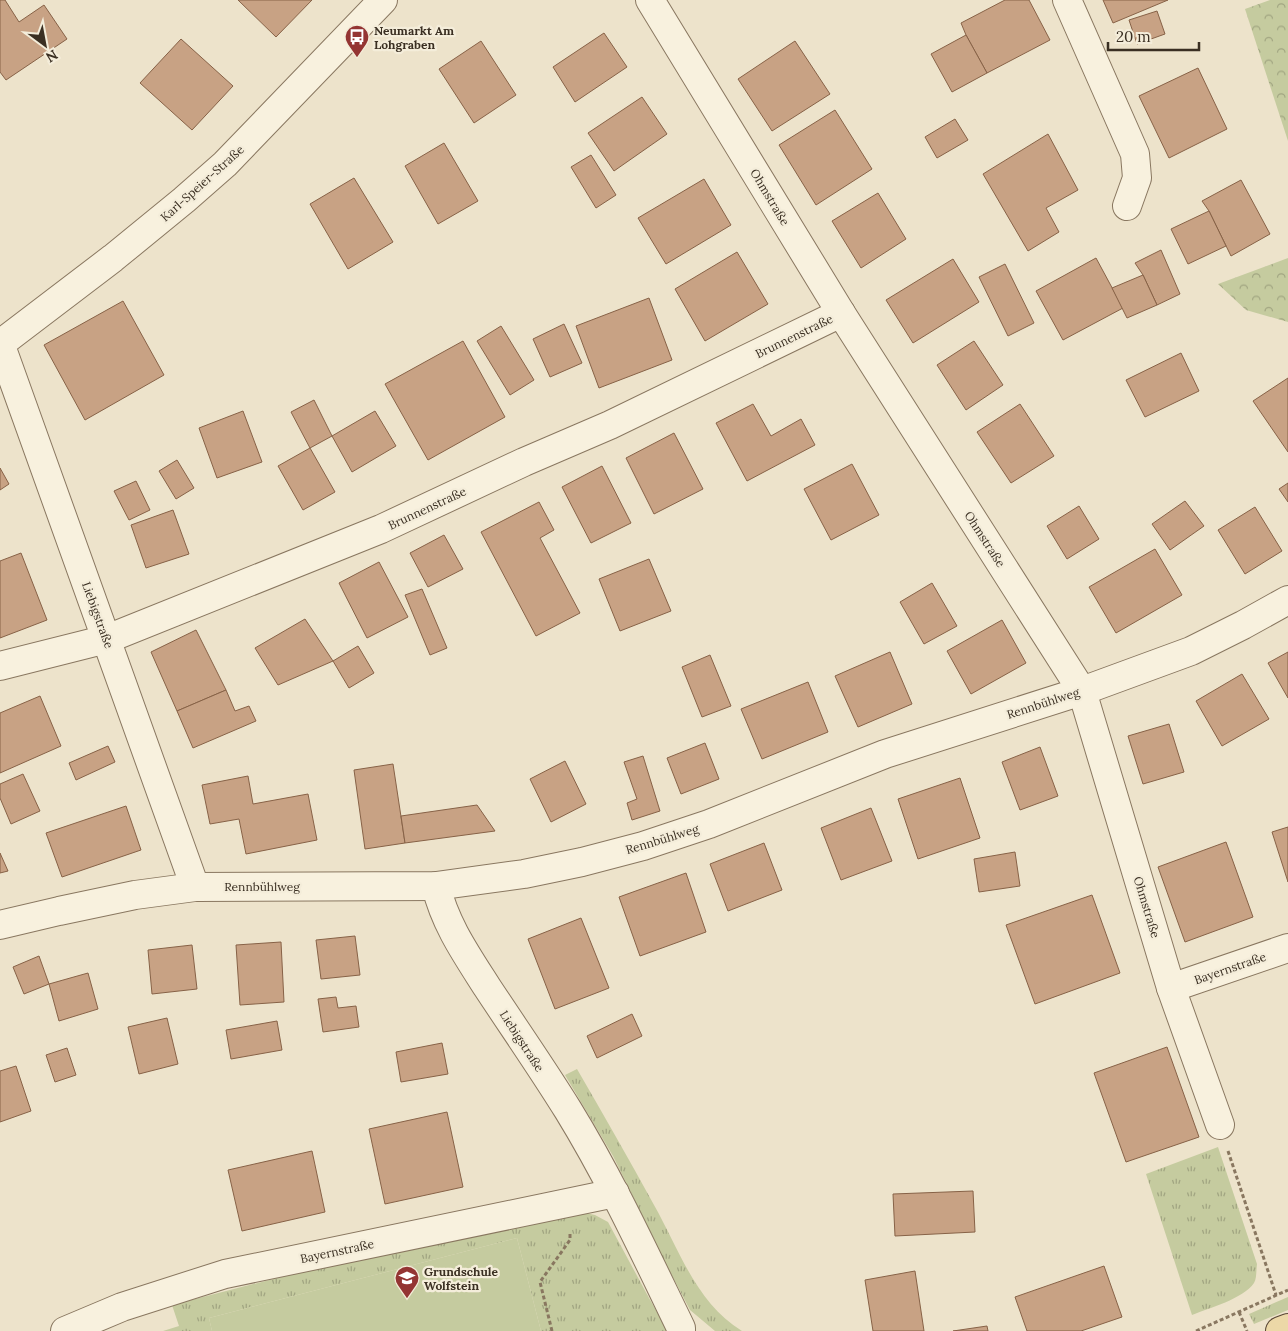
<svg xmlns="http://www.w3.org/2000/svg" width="1288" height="1331" font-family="Lora,serif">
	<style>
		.grass { fill: url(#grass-tufts) }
		.forest { fill: url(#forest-crowns) }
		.green { fill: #c5cb9f }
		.building { fill: #c8a284; stroke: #876247 }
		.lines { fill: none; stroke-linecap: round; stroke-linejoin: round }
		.minor-casing { stroke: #897760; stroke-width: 30 }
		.major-casing { stroke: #574533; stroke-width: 30 }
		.path { stroke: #897760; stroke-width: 3; stroke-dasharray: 4 2.5; stroke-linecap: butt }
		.minor { stroke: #f8f1de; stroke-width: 28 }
		.major { stroke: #ecd8a7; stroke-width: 28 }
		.labels { text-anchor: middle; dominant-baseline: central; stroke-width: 4.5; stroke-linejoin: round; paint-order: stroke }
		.poi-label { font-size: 12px; font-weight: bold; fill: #3a2f22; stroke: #f4edda; text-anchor: start }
		.street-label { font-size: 12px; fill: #3a2f22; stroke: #f4edda }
	</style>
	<defs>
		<pattern id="grass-tufts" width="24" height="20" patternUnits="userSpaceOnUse" patternTransform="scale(1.25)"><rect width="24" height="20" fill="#c5cb9f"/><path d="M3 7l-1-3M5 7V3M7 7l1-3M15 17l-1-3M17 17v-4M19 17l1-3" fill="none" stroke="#a1a581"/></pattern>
		<pattern id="forest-crowns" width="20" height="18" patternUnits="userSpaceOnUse" patternTransform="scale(1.25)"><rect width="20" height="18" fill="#c5cb9f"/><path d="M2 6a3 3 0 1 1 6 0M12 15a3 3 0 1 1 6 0" fill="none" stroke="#a1a581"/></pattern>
	</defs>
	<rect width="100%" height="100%" fill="#ede3cb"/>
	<g class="grass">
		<path d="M577,1069C603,1114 629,1159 654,1205C679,1249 696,1303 742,1331H715L690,1310L668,1268L613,1156L565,1075Z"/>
		<path d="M1218,1147L1257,1264C1256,1270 1257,1278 1254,1283C1243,1299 1209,1308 1192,1315L1146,1174Z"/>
		<path d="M581,1212L595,1215L608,1222L649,1298L668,1331H541L517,1238L209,1318L212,1331H163L179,1326L172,1305L339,1262Z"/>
		<path d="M1288,1297V1310L1254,1324L1249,1314Z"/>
	</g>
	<g class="forest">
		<path d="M1270,0H1288V141L1245,9Z"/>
		<path d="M1288,258V322L1246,310L1218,284Z"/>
	</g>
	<path class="green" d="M517,1238L541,1331H212L209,1318Z"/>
	<g class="building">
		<path d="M0,0H5L19,22L44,5L67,39L6,80L0,72Z"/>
		<path d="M238,0H312L276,37Z"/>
		<path d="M1005,0H1029L1050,40L987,73L966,35L961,23Z"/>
		<path d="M1103,0H1168L1113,23Z"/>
		<path d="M1157,11L1165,34L1137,44L1129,20Z"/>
		<path d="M604,33L627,67L575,102L553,67Z"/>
		<path d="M966,35L987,73L952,92L931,54Z"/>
		<path d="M181,39L233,86L192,130L140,83Z"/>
		<path d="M481,41L516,95L474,123L439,69Z"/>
		<path d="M795,41L830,94L772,131L738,79Z"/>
		<path d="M1198,68L1227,129L1169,158L1139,96Z"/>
		<path d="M642,97L667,134L614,171L588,133Z"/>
		<path d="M835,110L872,169L816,205L779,145Z"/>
		<path d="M955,119L968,140L937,158L925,137Z"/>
		<path d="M1048,134L1078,190L1046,208L1059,232L1028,251L983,174Z"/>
		<path d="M444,143L478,201L438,224L405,166Z"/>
		<path d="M591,155L616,195L596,208L571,167Z"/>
		<path d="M354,178L393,242L348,269L310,204Z"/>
		<path d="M704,179L731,225L666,264L638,218Z"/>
		<path d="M1241,180L1270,234L1231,256L1209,211L1202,201Z"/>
		<path d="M878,193L906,239L861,268L832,221Z"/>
		<path d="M1209,211L1226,246L1188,264L1171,229Z"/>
		<path d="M1161,250L1180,294L1157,305L1143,275L1135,263Z"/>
		<path d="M737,252L768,304L705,341L675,289Z"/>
		<path d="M1096,258L1123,308L1063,340L1036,291Z"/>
		<path d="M953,259L979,302L913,343L886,300Z"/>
		<path d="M1005,264L1034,323L1008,336L979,277Z"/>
		<path d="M1143,275L1157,305L1127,318L1112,288Z"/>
		<path d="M649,298L672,360L599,388L576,326Z"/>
		<path d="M123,301L164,375L85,420L44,345Z"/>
		<path d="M564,324L582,363L550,377L533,339Z"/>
		<path d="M501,326L534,380L510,395L477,341Z"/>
		<path d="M463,341L505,417L428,460L385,384Z"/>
		<path d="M974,341L1003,385L966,410L937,365Z"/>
		<path d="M1181,353L1199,391L1145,417L1126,380Z"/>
		<path d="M1288,378V452L1253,401Z"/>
		<path d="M314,400L332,436L310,448L291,412Z"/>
		<path d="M753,404L771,436L801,419L815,445L747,481L716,423Z"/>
		<path d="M1020,404L1054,456L1011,483L977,432Z"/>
		<path d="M243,411L262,462L217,478L199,428Z"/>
		<path d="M375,411L396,446L352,472L332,436Z"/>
		<path d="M674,433L703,489L654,514L626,458Z"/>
		<path d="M310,448L335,492L303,510L278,466Z"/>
		<path d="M177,460L194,488L176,499L159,471Z"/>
		<path d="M852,464L879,515L831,540L804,489Z"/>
		<path d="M602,466L631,523L591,543L562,487Z"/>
		<path d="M0,468L9,484L0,490Z"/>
		<path d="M136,481L150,510L129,520L114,491Z"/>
		<path d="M1288,483V502L1279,489Z"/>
		<path d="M1185,501L1204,526L1170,550L1152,524Z"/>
		<path d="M539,502L554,530L540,538L580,613L536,636L481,532Z"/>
		<path d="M1079,506L1099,539L1067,559L1047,526Z"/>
		<path d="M1255,507L1282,551L1245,574L1218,530Z"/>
		<path d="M173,510L189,554L146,568L131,525Z"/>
		<path d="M444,535L463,569L428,587L410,553Z"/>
		<path d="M1155,549L1182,595L1116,633L1089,587Z"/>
		<path d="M21,553L47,620L0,638V561Z"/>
		<path d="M649,559L671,611L620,631L599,579Z"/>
		<path d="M379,562L408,617L367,638L339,583Z"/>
		<path d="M932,583L957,626L924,644L900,602Z"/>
		<path d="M422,589L447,648L430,655L405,595Z"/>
		<path d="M305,619L333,661L278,685L255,648Z"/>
		<path d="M1002,620L1026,663L971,694L947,651Z"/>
		<path d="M196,630L226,690L177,711L151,652Z"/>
		<path d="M358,646L374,673L349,688L333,661Z"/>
		<path d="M890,652L912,704L858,727L835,676Z"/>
		<path d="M1288,652V698L1268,663Z"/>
		<path d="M710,655L731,706L702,717L682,667Z"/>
		<path d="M1242,674L1269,719L1222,746L1196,701Z"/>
		<path d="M808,682L828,732L762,759L741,709Z"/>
		<path d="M226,690L235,711L249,706L256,721L193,748L177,711Z"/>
		<path d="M40,696L61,746L0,773V713Z"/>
		<path d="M1169,724L1184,772L1143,784L1128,736Z"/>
		<path d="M705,743L719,779L681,794L667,758Z"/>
		<path d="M108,746L115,762L76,780L69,763Z"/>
		<path d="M1040,747L1058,796L1020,810L1002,762Z"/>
		<path d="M643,756L660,811L632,820L627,803L637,799L624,762Z"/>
		<path d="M565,761L586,804L551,822L530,779Z"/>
		<path d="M393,764L405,843L365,849L354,770Z"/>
		<path d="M23,774L40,811L11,824L0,798V784Z"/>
		<path d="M248,776L253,804L308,794L317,840L246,854L239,819L210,824L202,785Z"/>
		<path d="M960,778L980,838L918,859L898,799Z"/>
		<path d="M477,805L495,831L405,843L401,816Z"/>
		<path d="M126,806L141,850L62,877L46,833Z"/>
		<path d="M871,808L892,861L841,880L821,828Z"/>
		<path d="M1288,827V882L1272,832Z"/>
		<path d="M1226,842L1253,917L1185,942L1158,867Z"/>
		<path d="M764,843L782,890L728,911L710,864Z"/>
		<path d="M1015,852L1020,886L979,892L974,859Z"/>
		<path d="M0,853L8,871L0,873Z"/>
		<path d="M686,873L706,932L640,956L619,897Z"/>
		<path d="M1092,895L1120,973L1035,1004L1006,925Z"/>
		<path d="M581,918L609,988L555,1009L528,939Z"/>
		<path d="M355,936L360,975L321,979L316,940Z"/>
		<path d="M281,942L284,1002L240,1005L236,945Z"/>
		<path d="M192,945L197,989L152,994L148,950Z"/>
		<path d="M39,956L49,984L24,994L13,967Z"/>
		<path d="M88,973L98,1009L59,1021L49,984Z"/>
		<path d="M336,997L338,1008L356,1006L359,1027L323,1032L318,999Z"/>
		<path d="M632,1014L642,1036L597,1058L587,1036Z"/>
		<path d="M167,1018L178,1064L139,1074L128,1027Z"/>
		<path d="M277,1021L282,1050L231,1059L226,1030Z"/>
		<path d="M442,1043L448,1074L401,1082L396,1052Z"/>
		<path d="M1167,1047L1199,1137L1126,1162L1094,1073Z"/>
		<path d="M67,1048L76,1075L55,1082L46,1055Z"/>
		<path d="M16,1066L31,1111L0,1122V1071Z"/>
		<path d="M447,1112L463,1187L385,1204L369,1129Z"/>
		<path d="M312,1151L325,1212L242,1231L228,1170Z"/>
		<path d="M973,1191L975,1232L895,1236L893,1194Z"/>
		<path d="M1104,1266L1122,1317L1081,1331H1027L1015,1297Z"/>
		<path d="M915,1271L924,1331H873L865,1280Z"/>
		<path d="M987,1326L988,1331H953Z"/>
	</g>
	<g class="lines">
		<defs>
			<g id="minor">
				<path d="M650,0L841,313L1082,691L1171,988L1220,1125"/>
				<path d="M1067,0L1135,154L1137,178L1127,206"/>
				<path d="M0,343L195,887"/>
				<path d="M0,344L113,258L184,200L225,164L383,0"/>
				<path d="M0,666L107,639L381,529L524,462L610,425L841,313"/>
				<path d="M436,886C445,924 466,954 487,987C514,1028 542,1068 568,1110C611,1180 645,1254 681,1328V1331"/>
				<path d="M0,925L59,911L135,895L195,887L436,886L524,874L582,862L643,846L709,824L885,754L1082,691L1191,651L1243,625L1288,600"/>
				<path d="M1171,988L1288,948"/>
				<path d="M65,1331L122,1307L225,1274L615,1193"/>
			</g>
			<path id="major" d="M1280,1331L1288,1328"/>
		</defs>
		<use href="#minor" class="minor-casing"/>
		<use href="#major" class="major-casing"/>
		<g class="path">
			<path d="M1228,1151L1276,1295"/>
			<path d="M1239,1312L1247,1331"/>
			<path d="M552,1331L540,1282L570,1240V1232"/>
			<path d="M1196,1331L1288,1290"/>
		</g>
		<use href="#minor" class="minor"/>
		<use href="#major" class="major"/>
	</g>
	<defs>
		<symbol id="bus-pin" viewBox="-11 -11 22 30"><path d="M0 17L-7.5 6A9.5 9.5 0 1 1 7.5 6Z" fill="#943533" stroke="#f4edda"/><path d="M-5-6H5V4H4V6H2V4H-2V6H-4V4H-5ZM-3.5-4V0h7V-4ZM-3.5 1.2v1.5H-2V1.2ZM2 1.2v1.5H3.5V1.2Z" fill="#fff"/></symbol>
		<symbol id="school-pin" viewBox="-11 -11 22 30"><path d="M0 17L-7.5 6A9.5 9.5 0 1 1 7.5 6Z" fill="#943533" stroke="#f4edda"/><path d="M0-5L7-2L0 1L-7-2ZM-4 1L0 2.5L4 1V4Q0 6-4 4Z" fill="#fff"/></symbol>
	</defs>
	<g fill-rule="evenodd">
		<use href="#bus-pin" x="343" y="23" width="28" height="38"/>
		<use href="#school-pin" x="393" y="1264" width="28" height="38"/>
	</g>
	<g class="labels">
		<g class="poi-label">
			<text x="374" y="30">Neumarkt Am<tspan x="374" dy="14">Lohgraben</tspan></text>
			<text x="424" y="1271">Grundschule<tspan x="424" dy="14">Wolfstein</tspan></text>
		</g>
		<g class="street-label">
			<text transform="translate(202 183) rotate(-42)">Karl-Speier-Straße</text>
			<text transform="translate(770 197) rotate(59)">Ohmstraße</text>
			<text transform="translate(794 336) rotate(-26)">Brunnenstraße</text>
			<text transform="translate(427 508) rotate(-25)">Brunnenstraße</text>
			<text transform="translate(985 539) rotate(57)">Ohmstraße</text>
			<text transform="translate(98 615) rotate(70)">Liebigstraße</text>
			<text transform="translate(1043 703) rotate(-18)">Rennbühlweg</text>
			<text transform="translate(662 839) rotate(-17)">Rennbühlweg</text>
			<text x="262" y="886">Rennbühlweg</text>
			<text transform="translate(1147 907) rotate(73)">Ohmstraße</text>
			<text transform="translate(1230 968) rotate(-19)">Bayernstraße</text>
			<text transform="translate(522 1041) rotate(57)">Liebigstraße</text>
			<text transform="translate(337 1251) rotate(-12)">Bayernstraße</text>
		</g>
	</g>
	<g transform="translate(45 45) rotate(148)" stroke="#f4edda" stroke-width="4" paint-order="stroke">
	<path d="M0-4L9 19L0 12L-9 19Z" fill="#3a2f22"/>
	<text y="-8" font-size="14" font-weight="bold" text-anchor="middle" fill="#3a2f22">N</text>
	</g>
	<path d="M1108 42v8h91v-8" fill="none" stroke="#3a2f22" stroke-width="2.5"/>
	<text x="1116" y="42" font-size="15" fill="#3a2f22" stroke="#f4edda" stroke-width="4" paint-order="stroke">20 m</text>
</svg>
